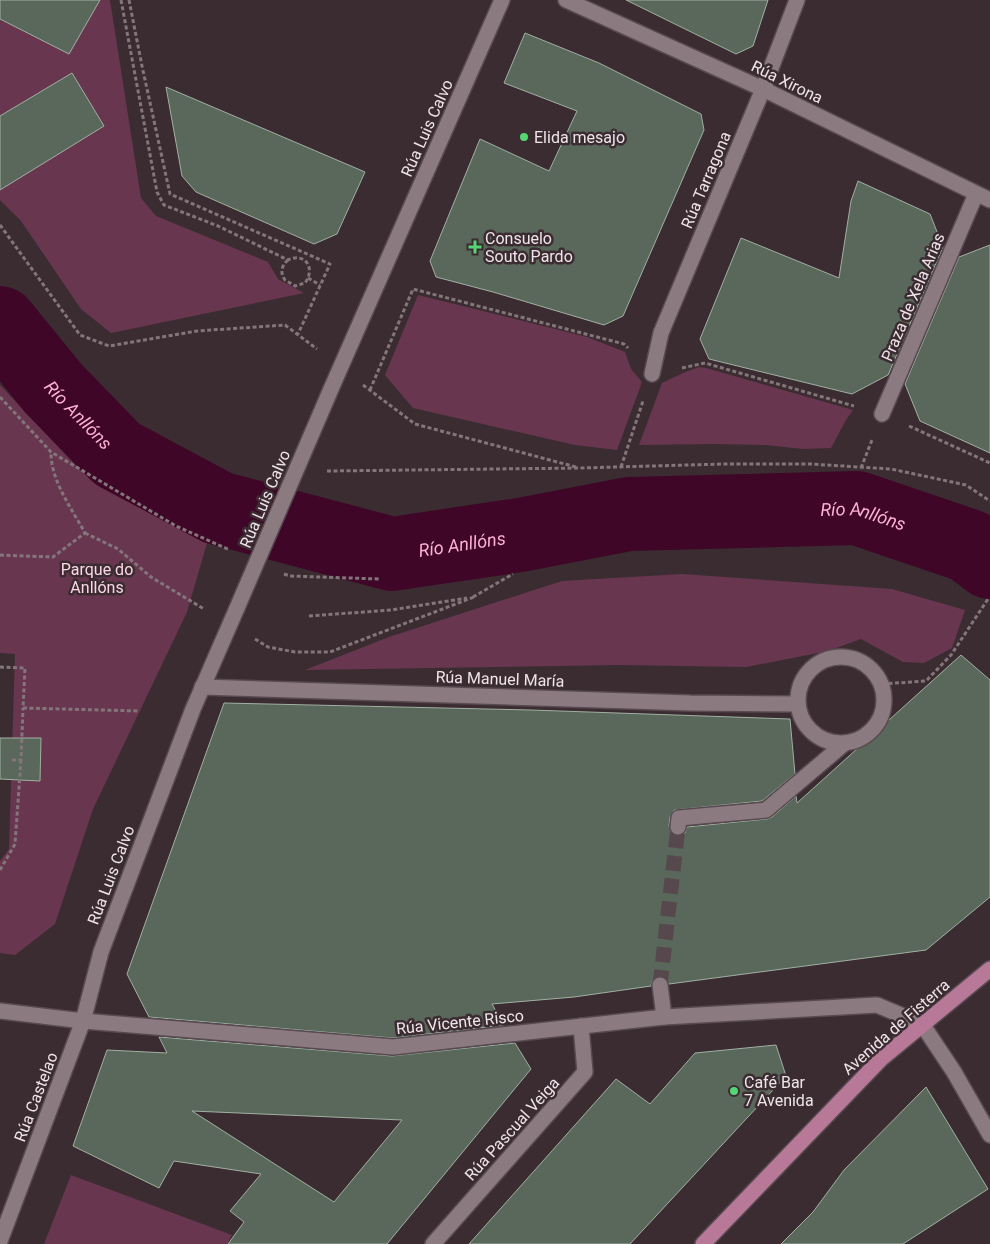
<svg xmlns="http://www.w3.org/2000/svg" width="990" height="1244" font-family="Roboto,sans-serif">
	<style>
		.green { fill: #68374f }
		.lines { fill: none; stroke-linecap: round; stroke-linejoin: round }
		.river { stroke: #3f0627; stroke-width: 74 }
		.building { fill: #5a675b; stroke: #a1b0a3; fill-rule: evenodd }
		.minor-tunnel { stroke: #56484d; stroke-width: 15; stroke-dasharray: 15 8; stroke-linecap: butt }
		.minor-casing { stroke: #574a50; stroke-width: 18 }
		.major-casing { stroke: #574a50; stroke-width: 18 }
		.path { stroke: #83767b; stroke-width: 3; stroke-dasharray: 4 2.5; stroke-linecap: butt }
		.minor { stroke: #8c7a81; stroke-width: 15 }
		.major { stroke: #b87897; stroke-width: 15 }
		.minor-bridge-casing { stroke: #574a50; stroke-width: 18; stroke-linecap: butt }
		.minor-bridge { stroke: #8c7a81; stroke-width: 15 }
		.poi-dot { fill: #54d672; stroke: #3b2c32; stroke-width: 2 }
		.labels { text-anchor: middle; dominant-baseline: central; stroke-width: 5; stroke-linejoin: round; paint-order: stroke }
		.street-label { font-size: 16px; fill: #efe4e9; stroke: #3b2c32 }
		.poi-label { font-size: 16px; fill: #efe4e9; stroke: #3b2c32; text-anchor: start }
		.park-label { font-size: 16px; fill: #fdd5e6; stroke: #3b2c32 }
		.water-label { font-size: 18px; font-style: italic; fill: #fcb0d3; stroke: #3b2c32 }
	</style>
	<rect width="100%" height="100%" fill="#3b2c32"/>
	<g class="green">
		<path d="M0,0H110L141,198L156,216L268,262L278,279L304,293L111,333L81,309L21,221L0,200Z"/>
		<path d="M418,295L587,337L625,352L631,369L642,382L617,450L575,445L413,408L385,375Z"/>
		<path d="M699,367L706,368L853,410L846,420L831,448L804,449L765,445L714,444L639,445L662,383L683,373Z"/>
		<path d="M0,385L80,470L153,494L214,519L187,612L93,809L55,924L15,955L0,953V861L9,849L15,654L0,653Z"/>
		<path d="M682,574L892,589L965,610L952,648L924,663L903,662L861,639L828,651L746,667L619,665L305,670L389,637L562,581Z"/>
		<path d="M71,1175L232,1235L227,1244H44Z"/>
	</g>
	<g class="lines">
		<path class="river" id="s1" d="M0,323L53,388L117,454L218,508L392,554L520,535L629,514L857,508L969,546L990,562"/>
	</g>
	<g class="building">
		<path d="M0,0H100L69,54L0,19Z"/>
		<path d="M626,0H768L753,46L736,54Z"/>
		<path d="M525,33L599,63L701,114L704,130L623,316L604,325L493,292L436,277L430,261L480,139L549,171L577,111L504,83Z"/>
		<path d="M72,73L104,126L0,190V116Z"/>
		<path d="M166,87L365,172L337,234L314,244L196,192L182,176Z"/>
		<path d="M858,181L930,214L943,247L888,375L852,394L709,359L700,339L741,238L839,278L851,201Z"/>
		<path d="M990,245V453L920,421L905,384L959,257Z"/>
		<path d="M961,655L990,680V897L926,950L669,984L664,977L658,976L652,981L651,986L574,997L492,1004L504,1025L393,1038L149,1017L127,974L224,703L531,710L790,719L795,774L762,801L674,810L670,817L669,826L672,834L677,836L685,833L687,827L767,819L772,817L796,796L797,803Z"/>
		<path d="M0,738H41L40,781L0,779Z"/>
		<path d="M159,1037L392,1056L515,1043L531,1069L387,1244H228L244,1222L230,1211L261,1174L174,1161L159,1188L73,1146L107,1050L167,1053ZM192,1111L402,1120L334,1202Z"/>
		<path d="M776,1045L786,1076L630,1244H469L616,1079L650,1104L695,1053Z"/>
		<path d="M926,1087L988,1189L903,1244H781L813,1212L844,1170Z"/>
	</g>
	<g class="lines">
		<path class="minor-tunnel" d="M660,985L678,827"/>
		<defs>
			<g id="minor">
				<path d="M566,0L763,89L990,200"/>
				<path d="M652,374L661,333L763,89L797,0"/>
				<path d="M331,389L502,0"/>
				<path d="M882,414L976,194"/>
				<circle cx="841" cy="700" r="43"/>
				<path d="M202,687L690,703L797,704"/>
				<path d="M678,827L679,818L766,810L845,743"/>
				<path d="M660,985L664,1017"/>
				<path d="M0,1011L83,1021L393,1047L664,1017L877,1005L922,1024L954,1072L990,1135"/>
				<path d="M0,1241L83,1021L101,952L193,709L237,608"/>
				<path d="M433,1244L585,1072L581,1026"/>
			</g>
			<path id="major" d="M703,1244L881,1059L990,969"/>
		</defs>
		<use href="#minor" class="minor-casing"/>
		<use href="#major" class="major-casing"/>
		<g class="path">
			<path d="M121,0L157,192L164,205L218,226L288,260C305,252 316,268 305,283L295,286L285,280C280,273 281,266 288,260"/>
			<path d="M129,0L142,66L170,194L330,264L298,334"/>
			<path d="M0,225L80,335L109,346L197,331L285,325L317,349"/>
			<path d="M308,278L320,285"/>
			<path d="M682,368L705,363L854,406"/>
			<path d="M363,385L415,424L576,467"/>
			<path d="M370,390L413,289L624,344L628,348"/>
			<path d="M0,397L51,452L176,526L230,550"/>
			<path d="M909,426L990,463"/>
			<path d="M621,467L643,401"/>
			<path d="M861,468L872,440"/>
			<path d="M327,471L580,468L724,464H810L891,469L966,485L990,501"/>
			<path d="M85,533L118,549L151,577L204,609"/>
			<path d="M0,555L53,557L85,533C72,509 51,481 51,453"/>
			<path d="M284,574L290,576L379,579"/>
			<path d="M473,597L513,574"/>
			<path d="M309,616L391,610L467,598"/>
			<path d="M255,639L268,647L295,652H330L474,597"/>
			<path d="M0,667L25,668L23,708L140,711"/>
			<path d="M882,684L926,681L951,655L988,599"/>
			<path d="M12,760H21L23,708"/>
			<path d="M0,870L15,844L21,760"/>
		</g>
		<use href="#minor" class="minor"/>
		<use href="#major" class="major"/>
		<defs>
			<path id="minor-bridge" d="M237,608L331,389"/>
		</defs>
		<use href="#minor-bridge" class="minor-bridge-casing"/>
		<use href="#minor-bridge" class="minor-bridge"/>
	</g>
	<g class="poi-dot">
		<circle cx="524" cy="137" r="5"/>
		<path d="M472.5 239.5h5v5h5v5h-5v5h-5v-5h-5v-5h5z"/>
		<circle cx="734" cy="1091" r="5"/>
	</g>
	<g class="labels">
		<g class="street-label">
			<text transform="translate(787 82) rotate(26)">Rúa Xirona</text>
			<text transform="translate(427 128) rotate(-66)">Rúa Luis Calvo</text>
			<text transform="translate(706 180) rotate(-67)">Rúa Tarragona</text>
			<text transform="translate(913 297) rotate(-67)">Praza de Xela Arias</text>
			<text transform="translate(265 499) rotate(-67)">Rúa Luis Calvo</text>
			<text transform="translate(500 679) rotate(2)">Rúa Manuel María</text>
			<text transform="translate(111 875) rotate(-69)">Rúa Luis Calvo</text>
			<text transform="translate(460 1022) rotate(-6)">Rúa Vicente Risco</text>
			<text transform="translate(896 1027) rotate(-41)">Avenida de Fisterra</text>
			<text transform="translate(36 1097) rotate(-69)">Rúa Castelao</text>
			<text transform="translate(512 1129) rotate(-48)">Rúa Pascual Veiga</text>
		</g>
		<g class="poi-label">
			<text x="534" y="137">Elida mesajo</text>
			<text x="485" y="238">Consuelo<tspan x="485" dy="18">Souto Pardo</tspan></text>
			<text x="744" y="1082">Café Bar<tspan x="744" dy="18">7 Avenida</tspan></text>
		</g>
		<g class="park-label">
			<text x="97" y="569">Parque do<tspan x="97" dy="18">Anllóns</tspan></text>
		</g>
		<g class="water-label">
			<text stroke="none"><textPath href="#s1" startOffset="121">Río Anllóns</textPath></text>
			<text stroke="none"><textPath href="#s1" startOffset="946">Río Anllóns</textPath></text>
			<text stroke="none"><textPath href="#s1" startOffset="541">Río Anllóns</textPath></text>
		</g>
	</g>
</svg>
